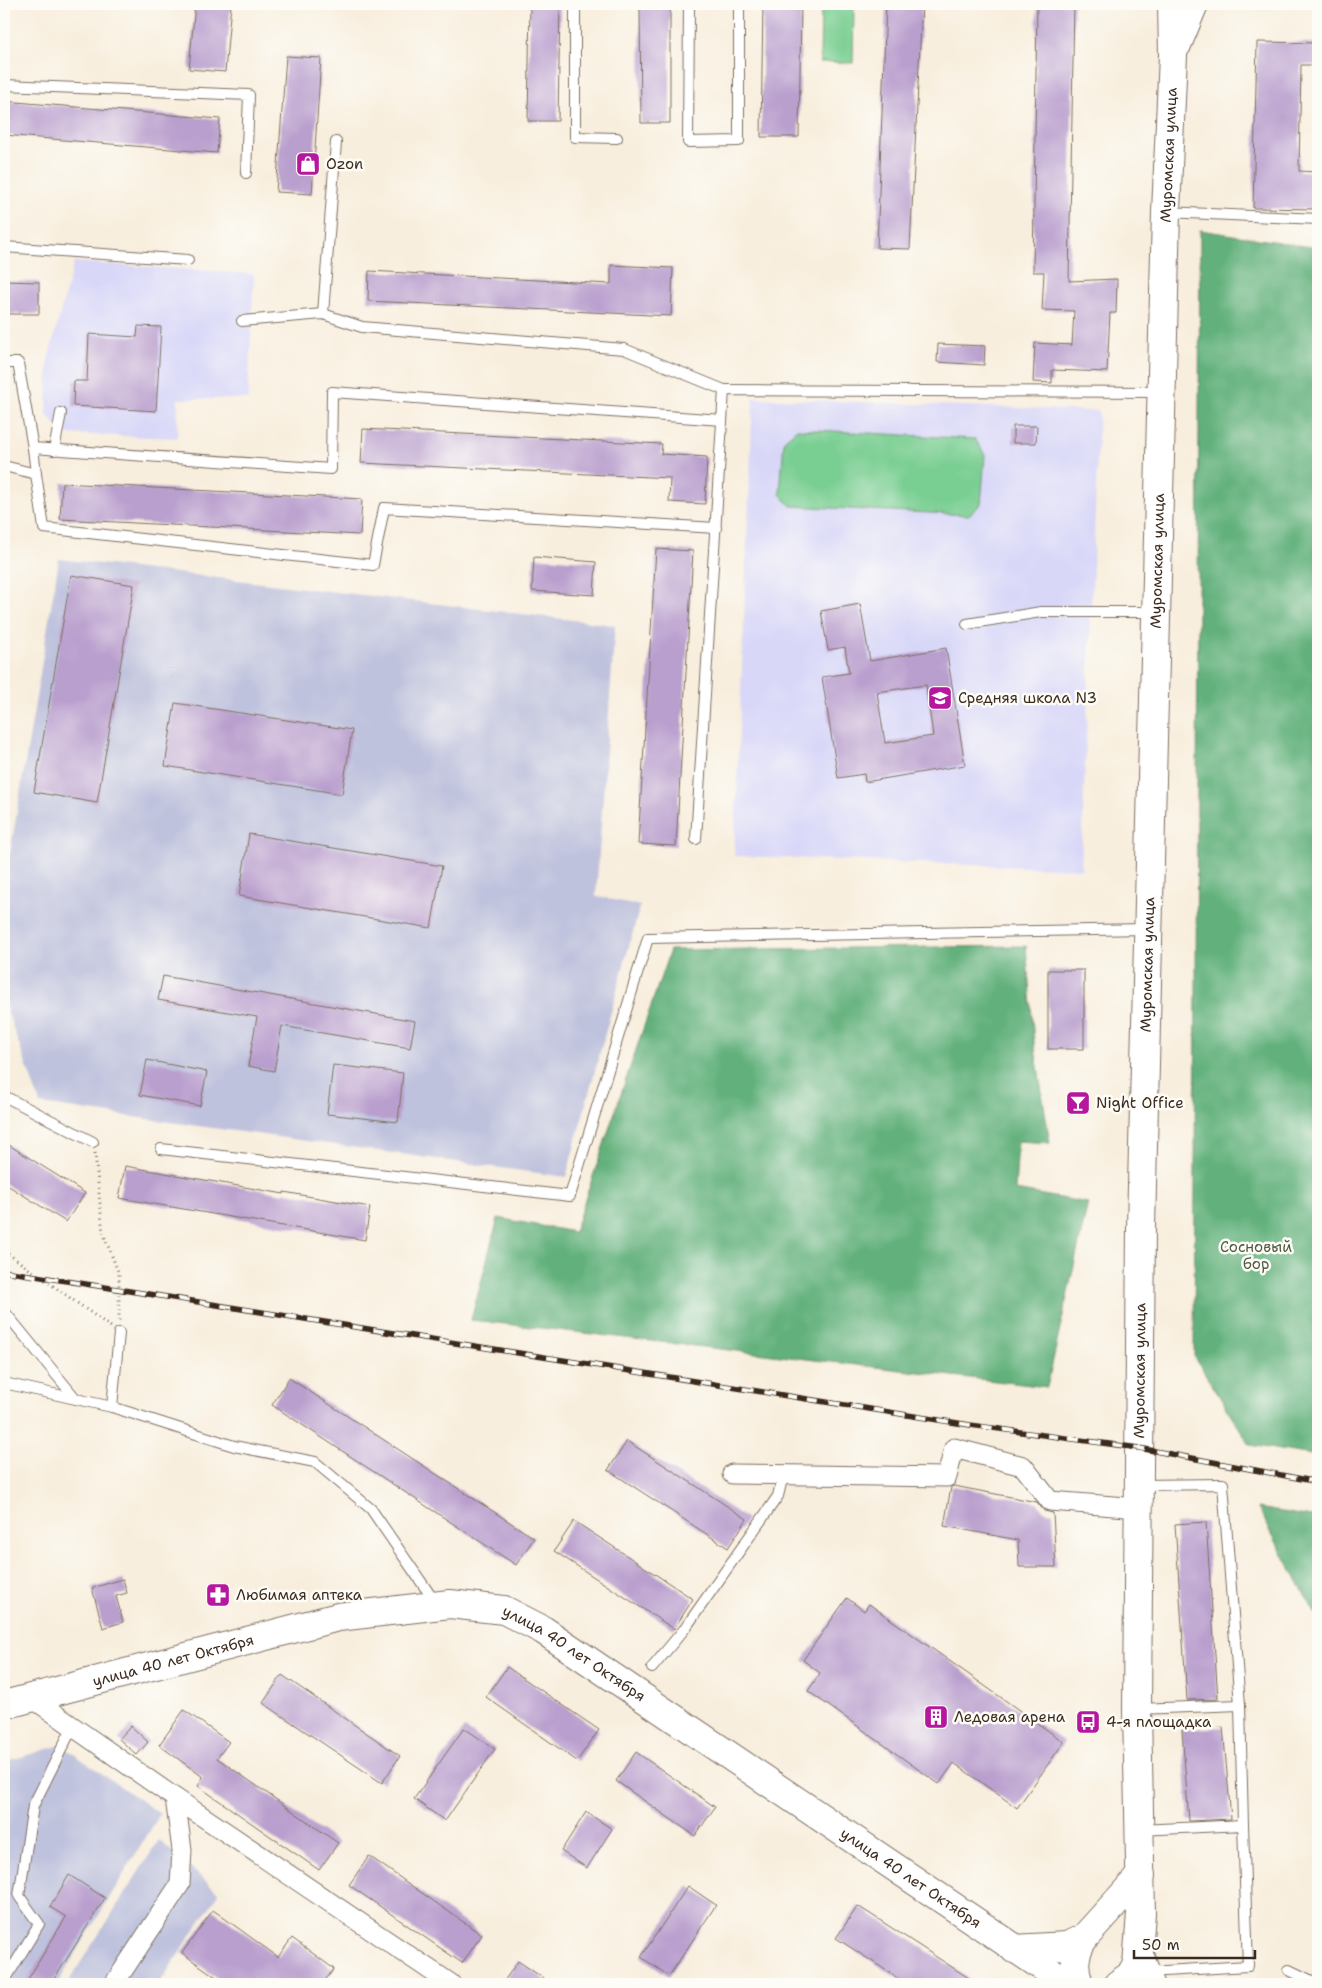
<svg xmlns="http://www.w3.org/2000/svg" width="1322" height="1988" font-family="'Shantell Sans',sans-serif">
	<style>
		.built { fill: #d8d7f8 }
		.industrial { fill: #bfc2dd }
		.green { fill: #79ce92; stroke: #5a7c58 }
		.forest { fill: #62b17c; stroke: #4e6e4d }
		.building { fill: #b99fce; fill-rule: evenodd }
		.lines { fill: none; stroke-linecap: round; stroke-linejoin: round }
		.service-casing { stroke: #7d6f61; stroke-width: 12 }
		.minor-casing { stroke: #7d6f61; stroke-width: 21 }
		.secondary-casing { stroke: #7d6f61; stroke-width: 30 }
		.primary-casing { stroke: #7d6f61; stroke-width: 30 }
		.path { stroke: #7d6f61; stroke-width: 3; stroke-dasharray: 1 4; stroke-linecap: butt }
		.service { stroke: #fff; stroke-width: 10 }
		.minor { stroke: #fff; stroke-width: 19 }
		.secondary { stroke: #fff; stroke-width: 28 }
		.primary { stroke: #fff; stroke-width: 28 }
		.rail-casing { stroke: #3b2a1e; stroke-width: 5.5 }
		.rail { stroke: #fdfcf7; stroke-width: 4; stroke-dasharray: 11; stroke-linecap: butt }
		.labels { text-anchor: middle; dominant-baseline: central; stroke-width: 5; stroke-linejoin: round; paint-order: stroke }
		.street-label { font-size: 15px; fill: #3b2a1e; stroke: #fdfcf7 }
		.poi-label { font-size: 15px; fill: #3b2a1e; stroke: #fdfcf7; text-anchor: start }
		.park-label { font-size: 15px; fill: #4e5b41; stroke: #fdfcf7 }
	</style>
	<rect width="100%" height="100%" fill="#fdfcf7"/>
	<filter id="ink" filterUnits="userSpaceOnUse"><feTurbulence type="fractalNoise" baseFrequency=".02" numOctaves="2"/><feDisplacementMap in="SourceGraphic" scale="10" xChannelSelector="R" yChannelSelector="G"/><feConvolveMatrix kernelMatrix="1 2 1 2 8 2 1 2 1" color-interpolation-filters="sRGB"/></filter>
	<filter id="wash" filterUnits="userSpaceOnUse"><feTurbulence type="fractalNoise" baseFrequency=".0096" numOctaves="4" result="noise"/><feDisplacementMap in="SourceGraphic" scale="20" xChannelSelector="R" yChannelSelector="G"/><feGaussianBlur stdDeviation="1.12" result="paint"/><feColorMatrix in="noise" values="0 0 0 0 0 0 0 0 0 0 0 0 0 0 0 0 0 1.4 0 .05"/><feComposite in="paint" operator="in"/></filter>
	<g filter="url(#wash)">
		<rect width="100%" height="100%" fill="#f8eedd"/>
		<g class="built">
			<path d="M74,262L254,274L248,399H178L177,438L64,434L47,415L48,359Z"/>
			<path d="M753,398L1099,411L1081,869L734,856Z"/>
		</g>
		<g class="industrial">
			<path d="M59,559L615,625L596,896L640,906L566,1177L40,1104L4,1002V890Z"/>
			<path d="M61,1745L160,1814L57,1984H4V1762Z"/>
			<path d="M159,1840L219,1893L159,1984H67Z"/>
		</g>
		<g class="green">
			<path d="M821,4H854L853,63L820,62Z"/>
			<path d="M797,429L975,439L985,455L981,504L969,515L791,506L780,494L784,440Z"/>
		</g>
		<g class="forest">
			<path d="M1200,230L1318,248V1456L1250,1445L1194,1356Z"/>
			<path d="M1026,946L1034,1042L1050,1143L1018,1141L1015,1190L1088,1203L1047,1387L471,1320L498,1218L574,1232L670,950Z"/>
			<path d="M1258,1508L1318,1518V1619Z"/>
		</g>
		<g id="blocks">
			<g class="building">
				<path d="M195,4H231L225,72L189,69Z"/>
				<path d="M530,4H560L558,121H528Z"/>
				<path d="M640,4H670V123H641Z"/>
				<path d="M763,4H801L799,137H761Z"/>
				<path d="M886,4H922L910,249L877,248Z"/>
				<path d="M1037,4H1074L1069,281L1117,279L1116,313H1110L1107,372L1052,370V383L1033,382L1035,343L1072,345L1074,311L1042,310L1044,272H1033Z"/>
				<path d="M1257,42L1318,43V65H1301L1299,171L1318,172V209L1253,208Z"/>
				<path d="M286,56L321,58L312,194L276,192Z"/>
				<path d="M4,101L220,119L217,153L4,135Z"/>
				<path d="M611,265L673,268L671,316L368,301L369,271L611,284Z"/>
				<path d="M4,281L39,282V314H4Z"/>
				<path d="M138,326L161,327L156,411L73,406L74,381H87L89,334L137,337Z"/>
				<path d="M938,344L985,346L984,365L937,362Z"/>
				<path d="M1013,426H1037L1036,443H1013Z"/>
				<path d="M363,429L662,444L661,454L707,457L705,504L669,502L670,478L361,463Z"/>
				<path d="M62,483L362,499L360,535L60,519Z"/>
				<path d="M656,549L693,551L676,846L638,844Z"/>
				<path d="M534,557L596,562L594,595L532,591Z"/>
				<path d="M71,575L134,585L97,803L34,792Z"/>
				<path d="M860,604L870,661L946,648L965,765L865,782L864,774L838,778L822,677L849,673L845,647L828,650L821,611ZM926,685L933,736L885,743L877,692Z"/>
				<path d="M175,703L352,730L342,794L165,766Z"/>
				<path d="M249,834L442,866L431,928L239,896Z"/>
				<rect x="1048" y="970" width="36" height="79"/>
				<path d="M163,976L415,1021L410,1048L282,1026L274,1071L248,1066L257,1017L158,1000Z"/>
				<path d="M147,1060L207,1072L200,1106L140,1095Z"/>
				<path d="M333,1065L403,1073L398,1122L327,1114Z"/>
				<path d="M4,1142L85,1193L66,1222L4,1183Z"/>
				<path d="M125,1166L284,1194V1192L370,1207L365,1240L119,1198Z"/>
				<path d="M289,1378L534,1538L516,1565L272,1405Z"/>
				<path d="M627,1441L747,1519L728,1548L608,1470Z"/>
				<path d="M954,1486L1037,1502L1044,1511L1053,1513L1056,1567H1019L1018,1540L944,1526L951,1487Z"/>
				<path d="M574,1521L693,1599L674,1629L554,1551Z"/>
				<path d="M1206,1522L1218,1699L1187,1700L1175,1524Z"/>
				<path d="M123,1579L127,1593L116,1596L123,1622L103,1628L92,1588Z"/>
				<path d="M847,1598L864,1611L869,1604L1064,1742L1017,1808L954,1763L939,1784L808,1691L820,1673L803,1660Z"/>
				<path d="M507,1667L599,1730L577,1761L486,1697Z"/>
				<path d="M282,1675L400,1756L382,1783L263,1703Z"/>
				<path d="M184,1710L229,1742L217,1758L338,1843L319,1870L198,1786L203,1777L159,1745Z"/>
				<path d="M131,1726L148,1742L137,1755L119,1739Z"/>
				<path d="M1223,1727L1231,1819L1189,1821L1182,1730Z"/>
				<path d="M464,1728L495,1749L445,1821L414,1799Z"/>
				<path d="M636,1752L715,1807L695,1836L616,1781Z"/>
				<path d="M586,1812L612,1829L587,1868L561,1851Z"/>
				<path d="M369,1856L482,1935L462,1963L349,1885Z"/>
				<path d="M69,1875L105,1898L51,1984H25L66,1917L50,1907Z"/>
				<path d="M688,1886L716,1905L669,1976L641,1957Z"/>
				<path d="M858,1906L978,1984H907L836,1938Z"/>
				<path d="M213,1910L278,1957L292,1938L334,1969L322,1984H226L182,1953Z"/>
				<path d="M518,1961L552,1984H502Z"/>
			</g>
		</g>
	</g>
	<g filter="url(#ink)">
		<use href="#blocks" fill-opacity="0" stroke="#7d6f61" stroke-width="1"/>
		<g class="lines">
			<defs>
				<g id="service">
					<path d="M575,4V137L617,138"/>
					<path d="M689,4L688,142L739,141V4"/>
					<path d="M4,85L249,95L246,173"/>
					<path d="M1167,212L1318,219"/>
					<path d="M4,247L188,260"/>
					<path d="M323,314L336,142"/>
					<path d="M242,321L323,314L362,327L624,349L724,390"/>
					<path d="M4,363H18L33,448L331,469L332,392L722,420"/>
					<path d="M33,448L36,474"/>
					<path d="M54,450L61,413"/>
					<path d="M4,466L36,474L44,528L373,565L384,508L716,528"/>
					<path d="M967,624L1041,612H1155"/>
					<path d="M696,839L724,390L1160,392"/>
					<path d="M4,1096L93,1142"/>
					<path d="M161,1149L570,1196L648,938L1147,929"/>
					<path d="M4,1311L76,1399"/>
					<path d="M119,1333L112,1407L234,1446L315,1462L371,1509L435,1602"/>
					<path d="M4,1383L112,1407"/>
					<path d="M652,1668L686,1627L778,1496L783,1475"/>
					<path d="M1240,1705L1243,1825"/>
					<path d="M1138,1709L1240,1705L1223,1484L1139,1485"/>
					<path d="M1140,1830L1243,1825L1248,1966L1148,1972"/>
					<path d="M1289,1970L1318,1984"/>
					<path d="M4,1982L39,1924L19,1896L33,1806L73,1726"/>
				</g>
				<g id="minor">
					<path d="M732,1474L947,1477L954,1448L1023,1466L1050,1501L1139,1508"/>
					<path d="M32,1698L175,1798L182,1850L180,1884L114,1984"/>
					<path d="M175,1798L451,1984"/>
				</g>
				<g id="secondary">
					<path d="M1139,1954L1150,1984"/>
					<path d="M1079,1984C1073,1967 1074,1953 1084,1938"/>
				</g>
				<g id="primary">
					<path d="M1177,45L1194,4"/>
					<path id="s1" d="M4,1705L338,1617L450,1604L504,1610L543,1630L1068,1984"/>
					<path d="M1014,1949L1067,1946L1084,1938L1141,1875"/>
					<path id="s2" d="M1118,1984L1131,1975L1137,1965L1141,1913L1137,1709L1141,1227L1166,212L1173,55L1172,4"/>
				</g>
			</defs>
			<use href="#service" class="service-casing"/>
			<use href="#minor" class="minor-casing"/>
			<use href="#secondary" class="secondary-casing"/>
			<use href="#primary" class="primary-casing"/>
			<g class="path">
				<path d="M95,1153L103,1233L119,1274V1323"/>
				<path d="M4,1251L111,1327"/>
			</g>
			<use href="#service" class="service"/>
			<use href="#minor" class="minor"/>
			<use href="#secondary" class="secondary"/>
			<use href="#primary" class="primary"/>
			<defs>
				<path id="rail" d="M4,1271L970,1425L1139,1448L1318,1482"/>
			</defs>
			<use href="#rail" class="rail-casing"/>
			<use href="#rail" class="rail"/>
		</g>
	</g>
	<defs>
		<symbol id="shop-square" viewBox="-11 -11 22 22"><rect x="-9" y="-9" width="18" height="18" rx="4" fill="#b5179e" stroke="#fdfcf7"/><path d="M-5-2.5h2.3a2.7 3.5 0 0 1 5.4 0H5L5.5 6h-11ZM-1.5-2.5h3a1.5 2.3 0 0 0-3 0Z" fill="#fff"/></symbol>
		<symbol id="school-square" viewBox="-11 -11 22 22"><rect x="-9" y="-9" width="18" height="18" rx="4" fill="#b5179e" stroke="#fdfcf7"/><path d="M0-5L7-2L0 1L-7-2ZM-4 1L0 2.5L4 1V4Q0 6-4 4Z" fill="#fff"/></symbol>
		<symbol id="bar-square" viewBox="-11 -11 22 22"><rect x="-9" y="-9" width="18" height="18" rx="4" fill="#b5179e" stroke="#fdfcf7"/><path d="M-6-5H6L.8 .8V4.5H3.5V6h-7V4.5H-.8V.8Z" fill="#fff"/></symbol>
		<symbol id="pharmacy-square" viewBox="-11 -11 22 22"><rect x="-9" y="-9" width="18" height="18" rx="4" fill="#b5179e" stroke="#fdfcf7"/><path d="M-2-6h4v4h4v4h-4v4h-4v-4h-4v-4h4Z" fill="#fff"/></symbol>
		<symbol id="building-square" viewBox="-11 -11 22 22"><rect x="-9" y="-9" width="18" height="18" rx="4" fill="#b5179e" stroke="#fdfcf7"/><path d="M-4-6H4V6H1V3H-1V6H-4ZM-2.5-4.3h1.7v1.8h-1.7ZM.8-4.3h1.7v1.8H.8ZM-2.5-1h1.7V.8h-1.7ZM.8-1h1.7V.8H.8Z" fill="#fff"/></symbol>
		<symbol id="bus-square" viewBox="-11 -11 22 22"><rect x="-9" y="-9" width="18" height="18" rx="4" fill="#b5179e" stroke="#fdfcf7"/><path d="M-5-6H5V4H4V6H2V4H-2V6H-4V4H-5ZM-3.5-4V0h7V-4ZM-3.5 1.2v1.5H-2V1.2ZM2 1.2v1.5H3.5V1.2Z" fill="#fff"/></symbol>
	</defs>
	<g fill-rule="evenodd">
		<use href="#shop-square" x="294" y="150" width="28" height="28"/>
		<use href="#school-square" x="926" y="684" width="28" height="28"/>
		<use href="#bar-square" x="1064" y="1089" width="28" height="28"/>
		<use href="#pharmacy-square" x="204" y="1581" width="28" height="28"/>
		<use href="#building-square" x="922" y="1703" width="28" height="28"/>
		<use href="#bus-square" x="1074" y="1708" width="28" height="28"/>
	</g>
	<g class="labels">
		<g class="street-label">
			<text stroke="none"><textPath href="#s2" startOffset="1838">Муромская улица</textPath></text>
			<text stroke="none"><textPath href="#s2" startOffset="1432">Муромская улица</textPath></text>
			<text stroke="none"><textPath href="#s2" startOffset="1028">Муромская улица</textPath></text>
			<text stroke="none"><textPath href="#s2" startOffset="622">Муромская улица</textPath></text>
			<text stroke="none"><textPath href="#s1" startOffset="595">улица 40 лет Октября</textPath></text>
			<text stroke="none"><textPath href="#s1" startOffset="175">улица 40 лет Октября</textPath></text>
			<text stroke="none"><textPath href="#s1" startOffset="1000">улица 40 лет Октября</textPath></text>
		</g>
		<g class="poi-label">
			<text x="326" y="164">Ozon</text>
			<text x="958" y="698">Средняя школа N3</text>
			<text x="1096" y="1103">Night Office</text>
			<text x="236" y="1595">Любимая аптека</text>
			<text x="954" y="1717">Ледовая арена</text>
			<text x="1106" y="1722">4-я площадка</text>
		</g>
		<g class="park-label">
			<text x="1256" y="1247">Сосновый<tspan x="1256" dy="17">бор</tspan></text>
		</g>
	</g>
	<rect width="1322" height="1988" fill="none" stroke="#fdfcf7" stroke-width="20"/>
	<path d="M1134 1950v8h121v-8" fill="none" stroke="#3b2a1e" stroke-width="2.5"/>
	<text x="1142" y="1950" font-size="15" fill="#3b2a1e" stroke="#fdfcf7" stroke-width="4" paint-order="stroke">50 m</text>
</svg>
